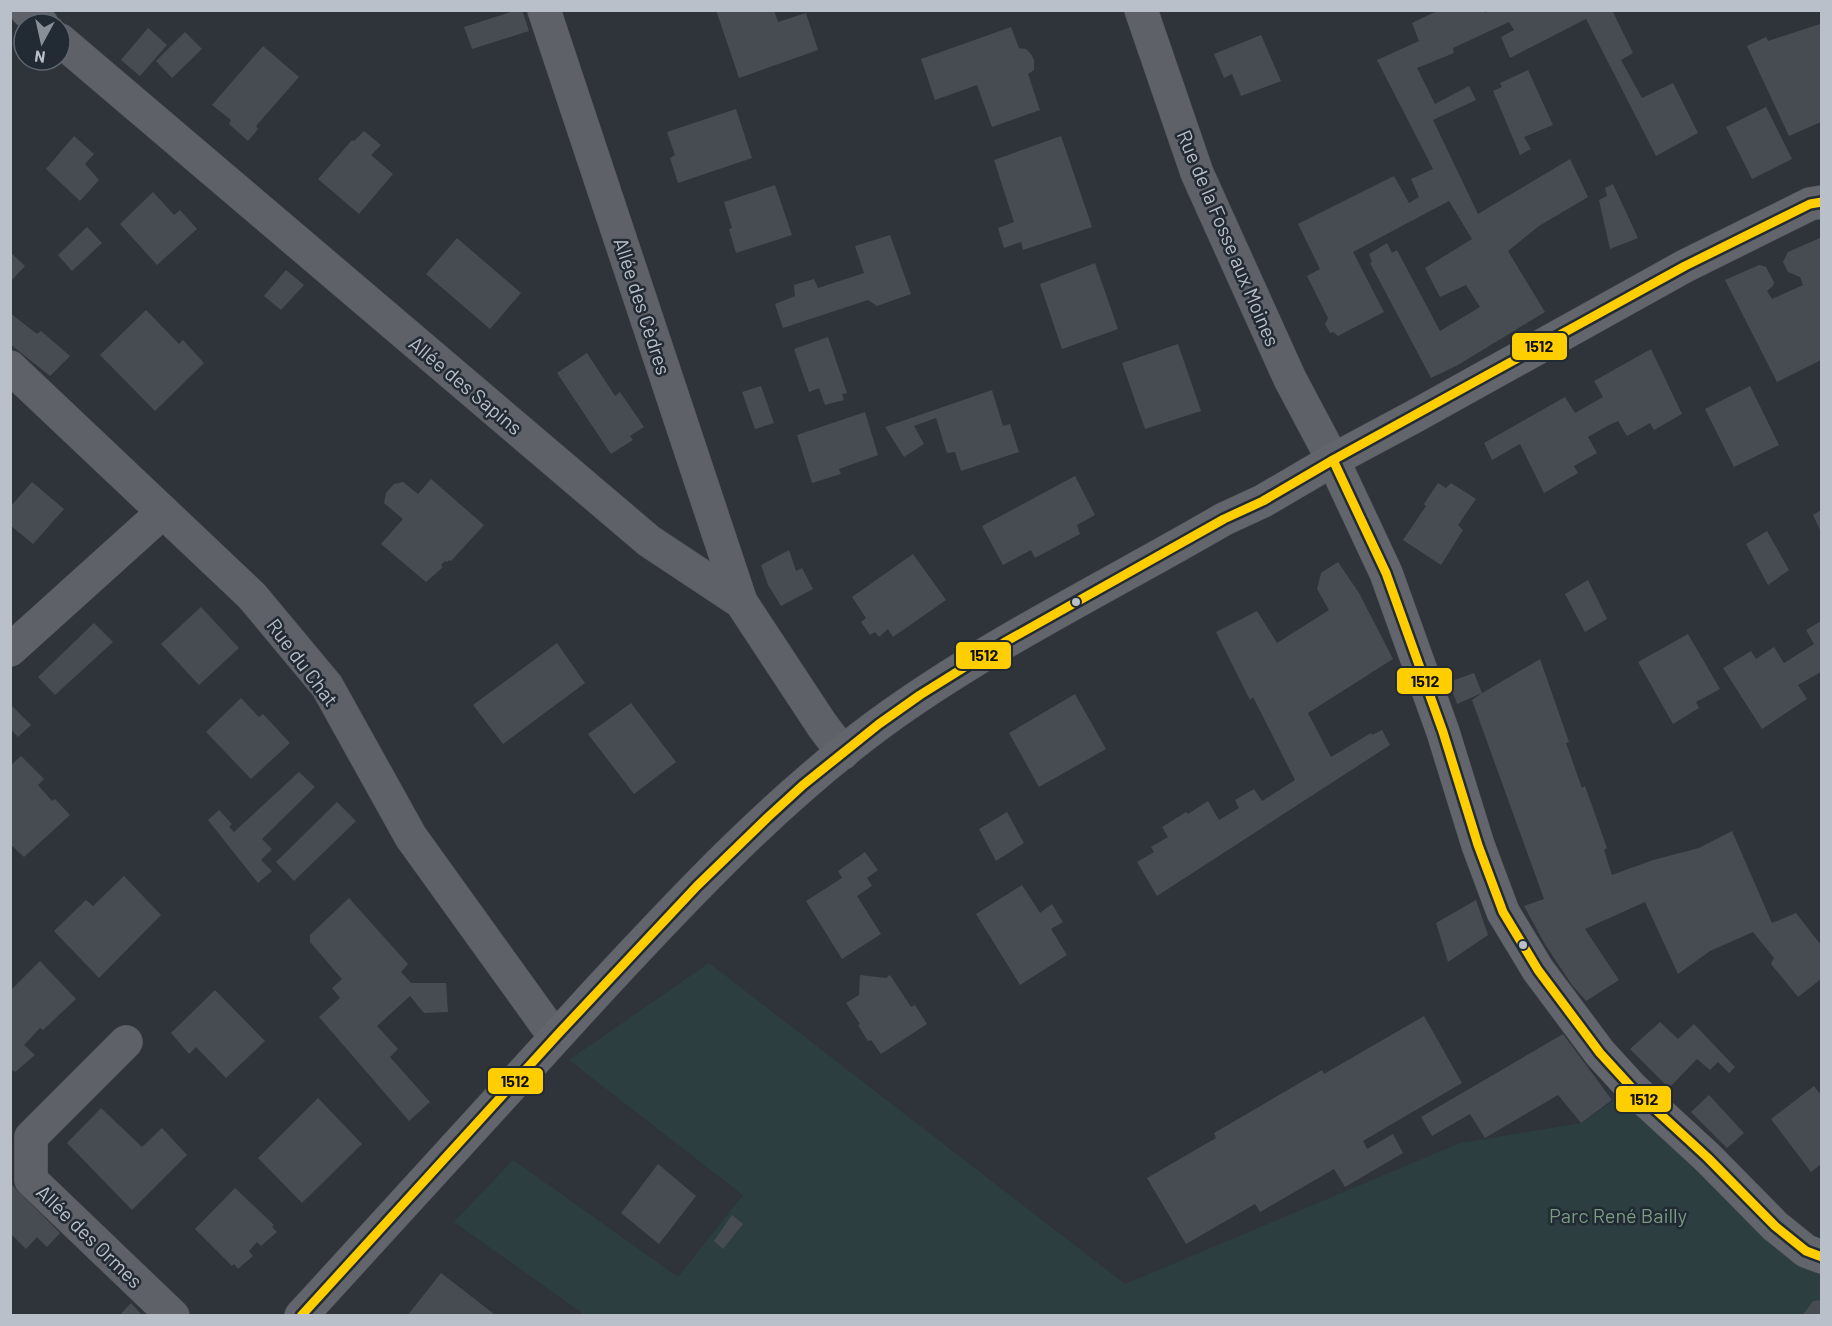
<svg xmlns="http://www.w3.org/2000/svg" width="1832" height="1326" font-family="Barlow,sans-serif">
	<style>
		.green { fill: #2c3e40 }
		.building { fill: #474c52 }
		.lines { fill: none; stroke-linecap: round; stroke-linejoin: round }
		.street-casing { stroke: #4c5054; stroke-width: 34 }
		.secondary-casing { stroke: #4c5054; stroke-width: 34 }
		.street { stroke: #5e6268; stroke-width: 33 }
		.secondary { stroke: #62666c; stroke-width: 33 }
		.bus-1-casing { stroke: #222a34; stroke-width: 14 }
		.bus-1 { stroke: #ffce00; stroke-width: 9 }
		.bus-dot { fill: #b9c0c9; stroke: #222a34; stroke-width: 2 }
		.labels { text-anchor: middle; dominant-baseline: central; stroke-width: 5; stroke-linejoin: round; paint-order: stroke }
		.street-label { font-size: 20px; fill: #b9c0c9; stroke: #222a34 }
		.park-label { font-size: 20px; fill: #7a9c81; stroke: #222a34 }
		.line-badge { stroke: #222a34; stroke-width: 2 }
		.pale-badge-label { font-size: 16px; text-anchor: middle; font-weight: bold; fill: #111 }
	</style>
	<rect width="100%" height="100%" fill="#2e343a"/>
	<path class="green" d="M709,963L1125,1284L1460,1143L1581,1123L1632,1088L1821,1259V1315H585L454,1222L513,1160L678,1277L743,1195L569,1060Z"/>
	<g class="building">
		<path d="M517,10H522L529,31L472,49L464,27Z"/>
		<path d="M716,10H774L778,22L806,13L818,50L739,78Z"/>
		<path d="M1439,10H1484L1485,13L1491,10H1612L1633,53L1621,60L1642,98L1673,83L1698,133L1656,156L1586,19L1510,58L1501,37L1514,30L1509,22L1453,48L1454,53L1417,68L1435,104L1469,86L1476,100L1433,120L1478,214L1570,159L1588,197L1539,226L1508,251L1545,312L1458,365L1431,378L1370,263L1372,262L1369,254L1387,243L1392,253L1397,250L1440,331L1480,307L1466,285L1440,297L1425,268L1472,239L1449,201L1353,252L1384,312L1338,336L1333,332L1330,333L1325,324L1328,318L1307,276L1320,269L1298,224L1394,176L1409,203L1419,197L1411,179L1433,169L1377,60L1419,41L1412,23Z"/>
		<path d="M1820,24L1821,29V122L1789,136L1747,46L1766,37L1768,41Z"/>
		<path d="M1011,27L1019,48L1026,49L1031,54L1034,60V70L1028,74L1040,110L992,127L977,85L935,100L921,59Z"/>
		<path d="M148,28L167,45L140,76L121,60Z"/>
		<path d="M185,32L202,49L172,78L156,61Z"/>
		<path d="M1261,35L1281,81L1241,96L1232,74L1224,78L1214,54Z"/>
		<path d="M263,46L299,77L256,126L258,129L248,141L229,124L231,120L212,105Z"/>
		<path d="M1528,70L1553,125L1524,137L1531,149L1520,155L1493,91L1502,87L1500,83Z"/>
		<path d="M1766,107L1792,159L1752,179L1726,127Z"/>
		<path d="M736,109L752,158L678,183L670,158L675,155L667,132Z"/>
		<path d="M364,131L381,145L371,155L393,174L359,214L318,179L352,140L354,141Z"/>
		<path d="M74,136L94,154L85,164L99,180L80,201L46,169Z"/>
		<path d="M1061,136L1092,227L1023,250L1021,242L1004,248L998,228L1014,222L994,160Z"/>
		<path d="M1613,184L1638,238L1610,249L1599,200L1607,196L1605,188Z"/>
		<path d="M775,185L792,235L736,253L729,229L732,228L724,202Z"/>
		<path d="M153,192L174,215L180,210L197,229L157,265L120,224Z"/>
		<path d="M87,227L102,243L72,271L58,255Z"/>
		<path d="M890,235L911,294L877,306L868,300L783,328L775,304L795,296L794,285L814,279L818,288L864,273L855,246Z"/>
		<path d="M457,238L521,293L490,329L426,274Z"/>
		<path d="M1820,238L1821,360L1777,382L1725,280L1759,265L1766,267L1774,282L1773,286L1767,291L1772,299L1803,285L1800,277L1788,272L1783,262L1788,252Z"/>
		<path d="M10,252L25,266L10,282Z"/>
		<path d="M1095,263L1118,329L1062,349L1040,284Z"/>
		<path d="M286,270L304,285L281,310L264,296Z"/>
		<path d="M146,310L179,344L183,340L204,363L155,411L100,355Z"/>
		<path d="M10,313L37,334L41,331L70,356L50,376L10,344Z"/>
		<path d="M828,337L847,393L842,394L844,400L825,405L819,388L809,392L794,349Z"/>
		<path d="M1178,344L1201,411L1145,429L1122,363Z"/>
		<path d="M1651,349L1682,414L1654,430L1650,423L1627,436L1618,421L1609,425L1588,437L1597,453L1574,466L1578,473L1544,493L1520,444L1492,460L1484,443L1565,397L1575,413L1603,397L1594,381Z"/>
		<path d="M587,353L615,396L620,392L644,427L630,436L633,440L611,454L557,373Z"/>
		<path d="M761,386L774,423L755,429L742,392Z"/>
		<path d="M1750,386L1779,445L1734,467L1705,409Z"/>
		<path d="M992,390L1003,426L1010,424L1019,452L961,471L955,452L947,453L936,418L914,426L924,444L904,457L885,427Z"/>
		<path d="M865,412L878,455L839,469L841,474L812,483L797,435Z"/>
		<path d="M1075,476L1095,515L1077,525L1080,534L1035,558L1031,550L1003,565L982,526Z"/>
		<path d="M431,479L484,525L451,561L449,560L447,562L445,561L441,565L443,567L426,582L381,544L403,519L384,503L386,493L394,484L403,482L418,494Z"/>
		<path d="M32,482L64,509L33,544L10,525V507Z"/>
		<path d="M1438,483L1446,488L1451,483L1476,499L1458,525L1463,530L1441,565L1403,540L1426,506L1424,504Z"/>
		<path d="M1821,510V532L1813,515Z"/>
		<path d="M1767,531L1789,570L1768,585L1746,544Z"/>
		<path d="M789,550L796,571L802,568L813,589L781,606L768,585L761,565Z"/>
		<path d="M913,554L946,600L893,637L888,629L879,637L875,632L870,635L861,622L866,618L852,597Z"/>
		<path d="M1338,562L1359,593L1393,659L1308,713L1331,757L1371,733L1372,735L1382,730L1390,745L1157,896L1137,862L1154,852L1151,847L1168,837L1162,827L1186,812L1188,814L1208,801L1219,820L1239,808L1235,800L1254,789L1262,801L1295,780L1253,697L1250,700L1216,632L1257,611L1277,643L1329,610L1317,589L1321,573Z"/>
		<path d="M1588,580L1607,619L1585,632L1565,594Z"/>
		<path d="M201,607L239,648L199,685L161,644Z"/>
		<path d="M1821,621V672L1798,685L1807,699L1762,729L1723,668L1751,651L1756,659L1774,647L1784,663L1814,644L1806,630Z"/>
		<path d="M94,623L113,642L55,695L38,677Z"/>
		<path d="M1688,634L1720,689L1696,702L1699,708L1673,724L1638,662Z"/>
		<path d="M557,643L585,683L503,744L473,705Z"/>
		<path d="M1540,659L1569,742L1566,743L1582,788L1585,786L1607,848L1604,850L1612,875L1653,860L1699,848L1732,831L1772,923L1796,913L1821,945V979L1798,997L1771,964L1774,958L1753,932L1710,951L1678,974L1645,902L1585,929L1619,980L1586,1001L1572,985L1546,946L1524,906L1544,899L1472,700L1482,693L1457,704L1449,682L1474,673L1482,693Z"/>
		<path d="M1075,694L1106,749L1039,787L1009,733Z"/>
		<path d="M241,698L259,717L263,714L290,743L251,779L206,732Z"/>
		<path d="M631,703L676,762L634,794L588,734Z"/>
		<path d="M10,704L31,725L18,737L10,728Z"/>
		<path d="M21,756L44,779L38,785L52,801L55,799L70,815L24,857L10,844V766Z"/>
		<path d="M299,772L315,787L262,839L272,849L261,860L272,871L258,883L208,820L219,810L232,824L229,827L234,832Z"/>
		<path d="M337,802L356,821L294,881L276,862Z"/>
		<path d="M1007,812L1024,843L996,861L979,829Z"/>
		<path d="M865,852L878,870L867,878L872,886L857,896L881,934L842,959L806,901L842,878L838,871Z"/>
		<path d="M124,876L161,915L99,978L54,931L86,900L93,906Z"/>
		<path d="M1022,885L1040,913L1052,904L1063,922L1051,929L1067,955L1020,985L976,914Z"/>
		<path d="M349,898L408,964L401,972L411,983H446L448,1012L424,1013L410,996L377,1026L398,1049L390,1057L430,1102L409,1121L319,1017L340,998L332,988L342,979L310,942V935Z"/>
		<path d="M1476,900L1488,935L1448,962L1436,923Z"/>
		<path d="M40,961L76,999L43,1030L40,1028L24,1045L35,1055L15,1072L10,1069V991Z"/>
		<path d="M860,975L886,978L890,975L911,1007L915,1005L927,1024L881,1054L871,1040L868,1041L858,1025L860,1024L846,1003L859,995Z"/>
		<path d="M215,990L265,1041L226,1078L196,1047L189,1054L171,1033Z"/>
		<path d="M1424,1016L1462,1083L1363,1141L1367,1149L1393,1134L1403,1153L1345,1187L1334,1169L1260,1212L1255,1204L1186,1244L1147,1178L1216,1138L1214,1133L1322,1070L1324,1074Z"/>
		<path d="M1660,1022L1678,1039L1694,1024L1735,1067L1729,1073L1718,1062L1710,1070L1697,1059L1669,1088L1630,1049Z"/>
		<path d="M1563,1034L1612,1100L1581,1123L1558,1095L1485,1138L1470,1114L1432,1136L1421,1117Z"/>
		<path d="M1814,1086L1821,1095V1164L1811,1172L1771,1119Z"/>
		<path d="M1709,1095L1744,1133L1727,1148L1691,1112Z"/>
		<path d="M318,1098L362,1144L302,1203L258,1158Z"/>
		<path d="M101,1108L142,1147L162,1128L187,1155L132,1210L67,1143Z"/>
		<path d="M658,1164L696,1196L659,1244L621,1213Z"/>
		<path d="M10,1183L60,1233L47,1247L37,1237L26,1249L10,1233Z"/>
		<path d="M235,1188L274,1225L272,1227L277,1232L261,1246L257,1242L249,1251L253,1256L238,1269L234,1264L232,1266L195,1229Z"/>
		<path d="M732,1215L743,1224L723,1249L714,1241Z"/>
		<path d="M441,1273L494,1314L492,1316H407Z"/>
		<path d="M1821,1300V1316H1802L1813,1301Z"/>
		<path d="M131,1303L143,1316H119Z"/>
	</g>
	<g class="lines">
		<defs>
			<g id="street">
				<path d="M26,10L42,24"/>
				<path d="M544,10L741,602"/>
				<path d="M1141,10L1197,173L1290,379L1333,460"/>
				<path d="M60,40L649,541L741,602L822,725L843,753"/>
				<path d="M10,367L252,596L327,686L411,837L555,1037"/>
				<path d="M10,650L163,512"/>
				<path d="M126,1042L31,1137V1180L173,1316"/>
			</g>
			<g id="secondary">
				<path d="M1333,460L1386,573L1443,732L1478,845L1503,912L1538,970L1600,1053L1632,1088L1708,1158L1775,1226L1806,1251L1822,1257"/>
				<path d="M301,1316C400,1208 498,1099 597,992C685,897 775,801 879,724C987,645 1109,586 1224,519L1263,501L1333,460L1417,415L1685,266L1810,204L1822,202"/>
			</g>
		</defs>
		<use href="#street" class="street-casing"/>
		<use href="#secondary" class="secondary-casing"/>
		<use href="#street" class="street"/>
		<use href="#secondary" class="secondary"/>
		<defs>
			<g id="bus-1">
				<path d="M1333,460L1386,573L1443,732L1478,845L1503,912L1538,970L1600,1053L1632,1088L1708,1158L1775,1226L1806,1251L1822,1257"/>
				<path d="M301,1316L560,1032L697,886L767,818L803,785L879,724L920,695L1005,642L1224,519L1263,501L1333,460L1685,266L1810,204L1822,202"/>
			</g>
		</defs>
		<use href="#bus-1" class="bus-1-casing"/>
		<use href="#bus-1" class="bus-1"/>
	</g>
	<g class="bus-dot">
		<circle cx="1076" cy="602" r="5"/>
		<circle cx="1523" cy="945" r="5"/>
	</g>
	<g class="labels">
		<g class="street-label">
			<text transform="translate(1229 238) rotate(67)">Rue de la Fosse aux Moines</text>
			<text transform="translate(643 306) rotate(72)">Allée des Cèdres</text>
			<text transform="translate(466 385) rotate(40)">Allée des Sapins</text>
			<text transform="translate(303 662) rotate(53)">Rue du Chat</text>
			<text transform="translate(90 1236) rotate(44)">Allée des Ormes</text>
		</g>
		<g class="park-label">
			<text x="1618" y="1215">Parc René Bailly</text>
		</g>
	</g>
	<g class="line-badge">
		<rect x="1511" y="332" width="57" height="29" rx="6" fill="#ffce00"/>
		<rect x="955" y="641" width="57" height="29" rx="6" fill="#ffce00"/>
		<rect x="1396" y="667" width="57" height="28" rx="6" fill="#ffce00"/>
		<rect x="487" y="1067" width="57" height="28" rx="6" fill="#ffce00"/>
		<rect x="1615" y="1085" width="57" height="28" rx="6" fill="#ffce00"/>
	</g>
	<g class="pale-badge-label">
		<text x="1539" y="352">1512</text>
		<text x="984" y="661">1512</text>
		<text x="1425" y="687">1512</text>
		<text x="515" y="1087">1512</text>
		<text x="1644" y="1105">1512</text>
	</g>
	<rect width="1832" height="1326" fill="none" stroke="#b9c0c9" stroke-width="24"/>
	<g transform="translate(42 42) rotate(188)"><circle r="28" fill="#222a34" stroke="#5e6670" stroke-width="1.5"/>
	<path d="M0-4.5L10 22L0 15L-10 22Z" fill="#888f97"/>
	<text y="-9" font-size="16" font-weight="bold" text-anchor="middle" fill="#b9c0c9">N</text>
	</g>
</svg>
